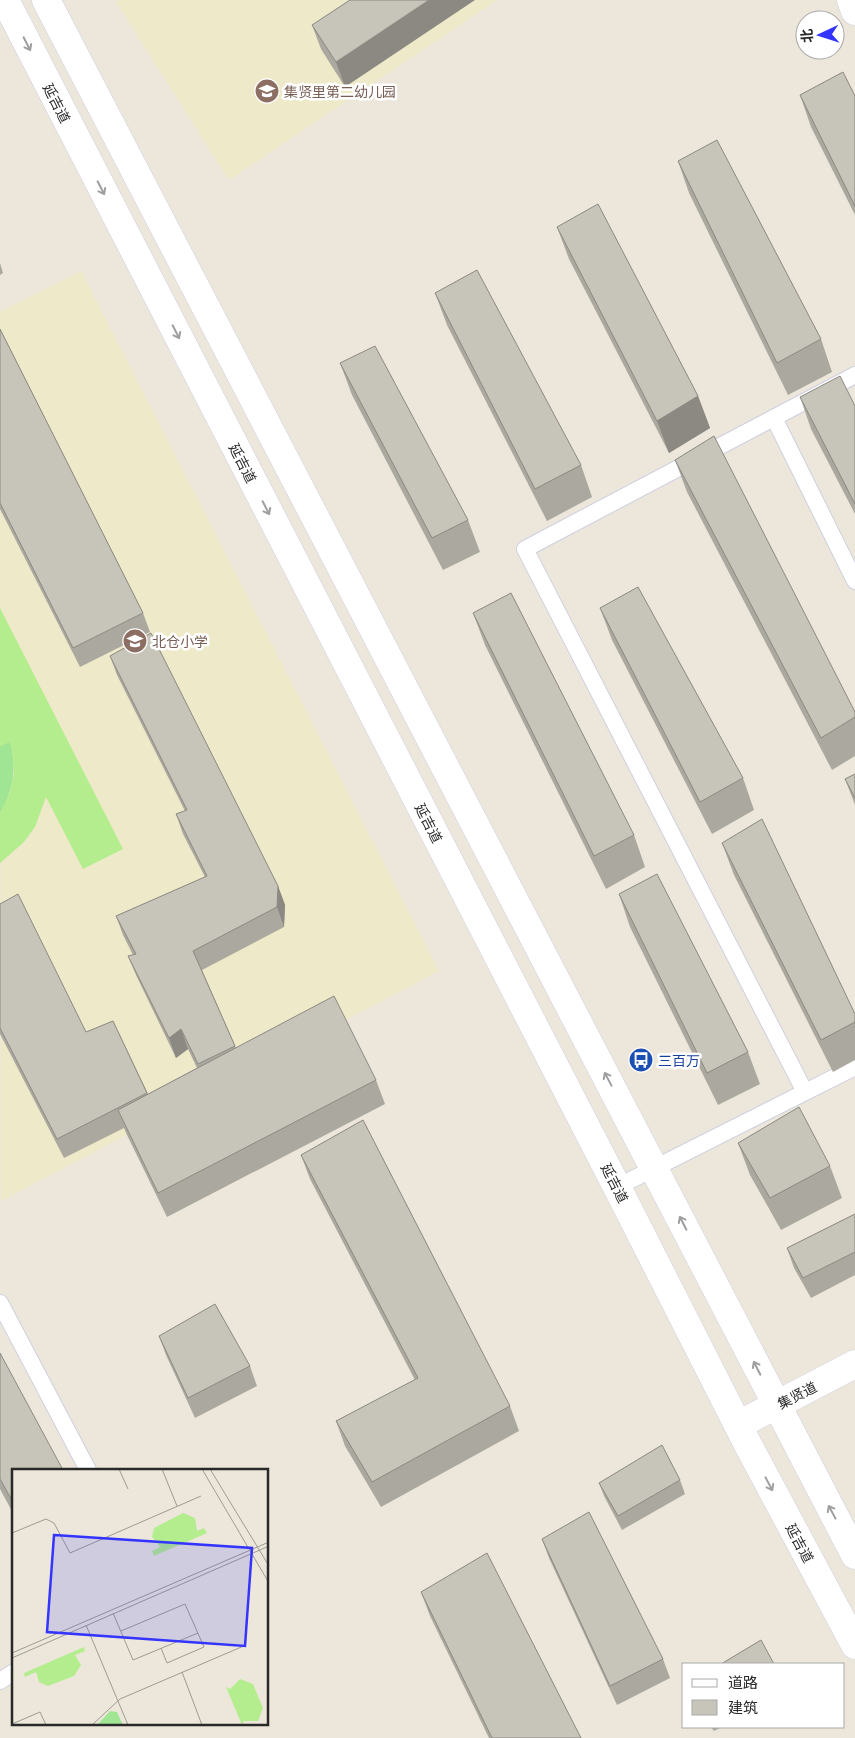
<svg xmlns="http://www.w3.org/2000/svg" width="855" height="1738" font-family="Commissioner,'Noto Sans SC',sans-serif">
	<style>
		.education { fill: #eee9c8 }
		.green { fill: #a0e593 }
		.pitch { fill: #b4ed8e }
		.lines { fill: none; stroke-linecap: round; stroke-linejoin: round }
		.lane-casing { stroke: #cfcfe3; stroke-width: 18 }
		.street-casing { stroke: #cfcfe3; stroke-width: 29 }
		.secondary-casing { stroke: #cfcfe3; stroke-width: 29 }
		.lane { stroke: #fff; stroke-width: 16 }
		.street { stroke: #fff; stroke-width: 28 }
		.secondary { stroke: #fff; stroke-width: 28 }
		.wall { fill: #aba99f }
		.shaded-wall { fill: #8b8982 }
		.building { fill: #c7c4b9; stroke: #8b8982 }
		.oneway { stroke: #9f9f9f }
		.labels { text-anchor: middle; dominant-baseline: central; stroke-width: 5; stroke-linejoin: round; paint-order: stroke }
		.education-label { font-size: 14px; fill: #785e54; stroke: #fff; text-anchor: start }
		.street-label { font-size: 14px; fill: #292929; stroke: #fff }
		.transit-label { font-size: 14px; fill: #164399; stroke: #fff; text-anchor: start }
		.inset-road { fill: none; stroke: #9e9b93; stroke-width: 1 }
		.view { fill: #3334ff; fill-opacity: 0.15; stroke: #3334ff; stroke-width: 2.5 }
		.inset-edge { fill: none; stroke: #292929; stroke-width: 2.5 }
	</style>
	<rect width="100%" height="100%" fill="#ece7da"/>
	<g class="education">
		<path d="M119,0H497L229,180L116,2Z"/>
		<path d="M81,271L439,971L1,1201L0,312Z"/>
	</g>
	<path class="green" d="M10,741C17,767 14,790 0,813V746Z"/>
	<path class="pitch" d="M0,608L123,849L83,869L46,797L35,827L23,843L0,863V813L10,793L14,774L13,753L10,742L0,746Z"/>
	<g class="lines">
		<defs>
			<g id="lane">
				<path d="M774,418L855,581"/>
				<path d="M805,1092L525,549L855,375"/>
				<path d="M617,1187L855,1067"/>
				<path d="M0,1303L88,1470"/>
				<path d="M0,1681L14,1672"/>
			</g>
			<path id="street" d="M851,0L855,11"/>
			<g id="secondary">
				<path d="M5,0L617,1187L746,1441L855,1645"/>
				<path d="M46,0L855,1555"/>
				<path d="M738,1425L855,1364"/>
			</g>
		</defs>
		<use href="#lane" class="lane-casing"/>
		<use href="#street" class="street-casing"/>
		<use href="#secondary" class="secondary-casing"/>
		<use href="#lane" class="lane"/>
		<use href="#street" class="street"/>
		<use href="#secondary" class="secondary"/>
	</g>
	<g class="wall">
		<path d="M350,0L345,87L321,49L312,25Z"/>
		<path d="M800,95L855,96V215L811,127Z"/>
		<path d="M678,161L821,339L832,372L788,395L689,193Z"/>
		<path d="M557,227L698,396L710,428L669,453L569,259Z"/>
		<path d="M0,263L3,273L0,275Z"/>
		<path d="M435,293L581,465L592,497L547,521L447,325Z"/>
		<path d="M0,329L143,613L150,632L80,667L0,509Z"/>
		<path d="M340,363L468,520L480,552L443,570L352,395Z"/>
		<path d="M800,397L855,406V514L811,429Z"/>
		<path d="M675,460L855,712V756L832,770L687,492Z"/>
		<path d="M600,608L743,778L754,810L712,834L612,640Z"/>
		<path d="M473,613L634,835L645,867L606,889L485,645Z"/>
		<path d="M110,656L278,886L285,905L284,927L202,970L236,1048L376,1080L385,1104L167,1217L127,1135L124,1128L64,1158L0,1034V904L86,1032L113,1021L148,1094L197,1068L188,1049L176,1058L136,975L128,956L133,955L123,935L116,916L205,877L183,834L176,814L185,811L117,675Z"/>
		<path d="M855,774V805L845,779Z"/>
		<path d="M722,843L855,1014V1060L833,1072L734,875Z"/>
		<path d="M619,894L748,1052L760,1084L718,1105L630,927Z"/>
		<path d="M738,1143L830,1166L842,1198L781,1230L750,1175Z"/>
		<path d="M301,1155L510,1406L519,1431L381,1507L345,1446L336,1421L415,1380L310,1179Z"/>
		<path d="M855,1214V1275L811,1298L794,1268L787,1248Z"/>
		<path d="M159,1336L250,1366L257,1386L195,1418L166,1355Z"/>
		<path d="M0,1353L14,1470V1515L0,1489Z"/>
		<path d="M680,1480L685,1494L622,1530L604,1496L599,1483Z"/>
		<path d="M542,1539L663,1659L670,1678L617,1705L549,1558Z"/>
		<path d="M421,1592L581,1738H489L430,1616Z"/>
		<path d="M711,1727H722L714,1731Z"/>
	</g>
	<g class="shaded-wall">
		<path d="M429,0H475L345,87L336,62Z"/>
		<path d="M698,396L710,428L669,453L657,421Z"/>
		<path d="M278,886L285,905L284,927L277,907Z"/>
		<path d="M181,1029L188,1049L176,1058L169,1038Z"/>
	</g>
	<g class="building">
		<path d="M350,0H429L336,62L312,25Z"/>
		<path d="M843,72L855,96V206L800,95Z"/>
		<path d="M717,140L821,339L777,363L678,161Z"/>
		<path d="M598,204L698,396L657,421L557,227Z"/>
		<path d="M477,270L581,465L535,489L435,293Z"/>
		<path d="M0,329L143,613L73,648L0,503Z"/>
		<path d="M375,346L468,520L432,538L340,363Z"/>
		<path d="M840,376L855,406V504L800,397Z"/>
		<path d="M714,436L855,712V717L821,738L675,460Z"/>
		<path d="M638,587L743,778L700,802L600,608Z"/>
		<path d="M511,593L634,835L594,856L473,613Z"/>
		<path d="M151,633L278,886L277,907L193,951L235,1046L198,1064L181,1029L169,1038L128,956L136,954L116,916L207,876L176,814L187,810L110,656Z"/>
		<path d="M855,774V798L845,779Z"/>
		<path d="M762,819L855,1014V1022L821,1040L722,843Z"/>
		<path d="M657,874L748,1052L707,1073L619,894Z"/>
		<path d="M18,894L86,1032L113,1021L147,1093L57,1139L0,1028V904Z"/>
		<path d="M334,996L376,1080L158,1193L118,1110Z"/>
		<path d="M799,1107L830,1166L770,1198L738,1143Z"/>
		<path d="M363,1120L510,1406L372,1482L336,1421L418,1378L301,1155Z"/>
		<path d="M855,1214V1252L803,1278L787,1248Z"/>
		<path d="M215,1304L250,1366L188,1398L159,1336Z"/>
		<path d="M0,1353L63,1470H14V1504L0,1479Z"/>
		<path d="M662,1445L680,1480L618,1516L599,1483Z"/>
		<path d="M589,1512L663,1659L610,1686L542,1539Z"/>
		<path d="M487,1553L581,1738H492L421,1592Z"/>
		<path d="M761,1640L774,1664H721Z"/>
	</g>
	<defs><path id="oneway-shaft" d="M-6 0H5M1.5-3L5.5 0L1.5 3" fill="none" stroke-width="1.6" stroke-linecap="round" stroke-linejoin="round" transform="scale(1.25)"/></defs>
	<g class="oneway">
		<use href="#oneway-shaft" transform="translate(27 44) rotate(63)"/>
		<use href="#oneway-shaft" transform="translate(101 188) rotate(63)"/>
		<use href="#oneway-shaft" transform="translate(176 332) rotate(63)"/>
		<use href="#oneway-shaft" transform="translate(266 508) rotate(63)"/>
		<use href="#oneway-shaft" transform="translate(608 1079) rotate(-118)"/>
		<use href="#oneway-shaft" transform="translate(683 1223) rotate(-117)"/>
		<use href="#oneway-shaft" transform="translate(757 1368) rotate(-117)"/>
		<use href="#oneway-shaft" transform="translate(769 1484) rotate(62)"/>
		<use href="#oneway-shaft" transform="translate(832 1512) rotate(-118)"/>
	</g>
	<defs>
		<symbol id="school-disc" viewBox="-11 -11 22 22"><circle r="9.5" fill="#8d6e63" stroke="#fff"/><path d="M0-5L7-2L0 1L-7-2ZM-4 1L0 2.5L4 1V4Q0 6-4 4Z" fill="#fff"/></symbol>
		<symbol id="bus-disc" viewBox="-11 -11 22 22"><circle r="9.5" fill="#1a4fb4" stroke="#fff"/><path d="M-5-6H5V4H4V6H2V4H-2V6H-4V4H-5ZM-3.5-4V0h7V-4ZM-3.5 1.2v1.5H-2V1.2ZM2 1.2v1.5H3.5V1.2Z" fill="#fff"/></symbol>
	</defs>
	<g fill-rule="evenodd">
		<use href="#school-disc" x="253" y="77" width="28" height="28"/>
		<use href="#school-disc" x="121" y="627" width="28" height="28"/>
		<use href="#bus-disc" x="627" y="1046" width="28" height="28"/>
	</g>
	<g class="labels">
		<g class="education-label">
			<text x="284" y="91">集贤里第二幼儿园</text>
			<text x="152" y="641">北仓小学</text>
		</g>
		<g class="street-label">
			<text transform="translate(57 103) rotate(63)">延吉道</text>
			<text transform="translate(243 463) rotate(63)">延吉道</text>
			<text transform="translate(429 823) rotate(63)">延吉道</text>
			<text transform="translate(615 1183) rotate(63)">延吉道</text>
			<text transform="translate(797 1395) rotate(-27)">集贤道</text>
			<text transform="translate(800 1543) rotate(62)">延吉道</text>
		</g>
		<g class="transit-label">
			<text x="658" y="1060">三百万</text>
		</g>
	</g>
	<g transform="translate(12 1469)">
		<rect width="256" height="256" fill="#ece7da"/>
		<path d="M98,242L105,243L111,256H85Z" fill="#a0e593"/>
		<path d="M171,44L183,49L185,62L192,59L195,64L142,87L140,82L148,78L140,68L142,59ZM72,178L73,182L63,186L69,196L62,207L36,217L27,213L24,203L13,208L12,204ZM228,210L241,215L251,239L246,252H232L230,256L214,218L218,220Z" fill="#b4ed8e"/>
		<path class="inset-road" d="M107,0L116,20M150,0L165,37M190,0L257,114M198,0L257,97M0,64L34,50L42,54L58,84L189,27M101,144L121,191L186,164M74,156L116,256M109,162L173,135L192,178L155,194L149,179M0,184L257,73M0,189L257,77M170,203L190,256M0,255L28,243L34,256M80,256L108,230L234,176"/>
		<path class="view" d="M42,66L240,79L233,177L35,163Z"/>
		<rect width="256" height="256" class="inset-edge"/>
	</g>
	<rect x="682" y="1663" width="162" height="65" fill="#ffffff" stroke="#a9a9a9"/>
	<rect x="692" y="1679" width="25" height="8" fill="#ffffff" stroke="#a9a9a9"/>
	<text x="728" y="1688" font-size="15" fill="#292929">道路</text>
	<rect x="692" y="1700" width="25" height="15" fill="#c7c4b9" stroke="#a9a9a9"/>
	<text x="728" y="1713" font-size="15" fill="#292929">建筑</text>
	<g transform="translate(820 35) rotate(266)"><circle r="24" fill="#ffffff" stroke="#a9a9a9"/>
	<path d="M0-4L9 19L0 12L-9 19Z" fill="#3334ff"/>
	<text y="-8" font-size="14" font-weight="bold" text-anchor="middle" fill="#292929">北</text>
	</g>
</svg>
